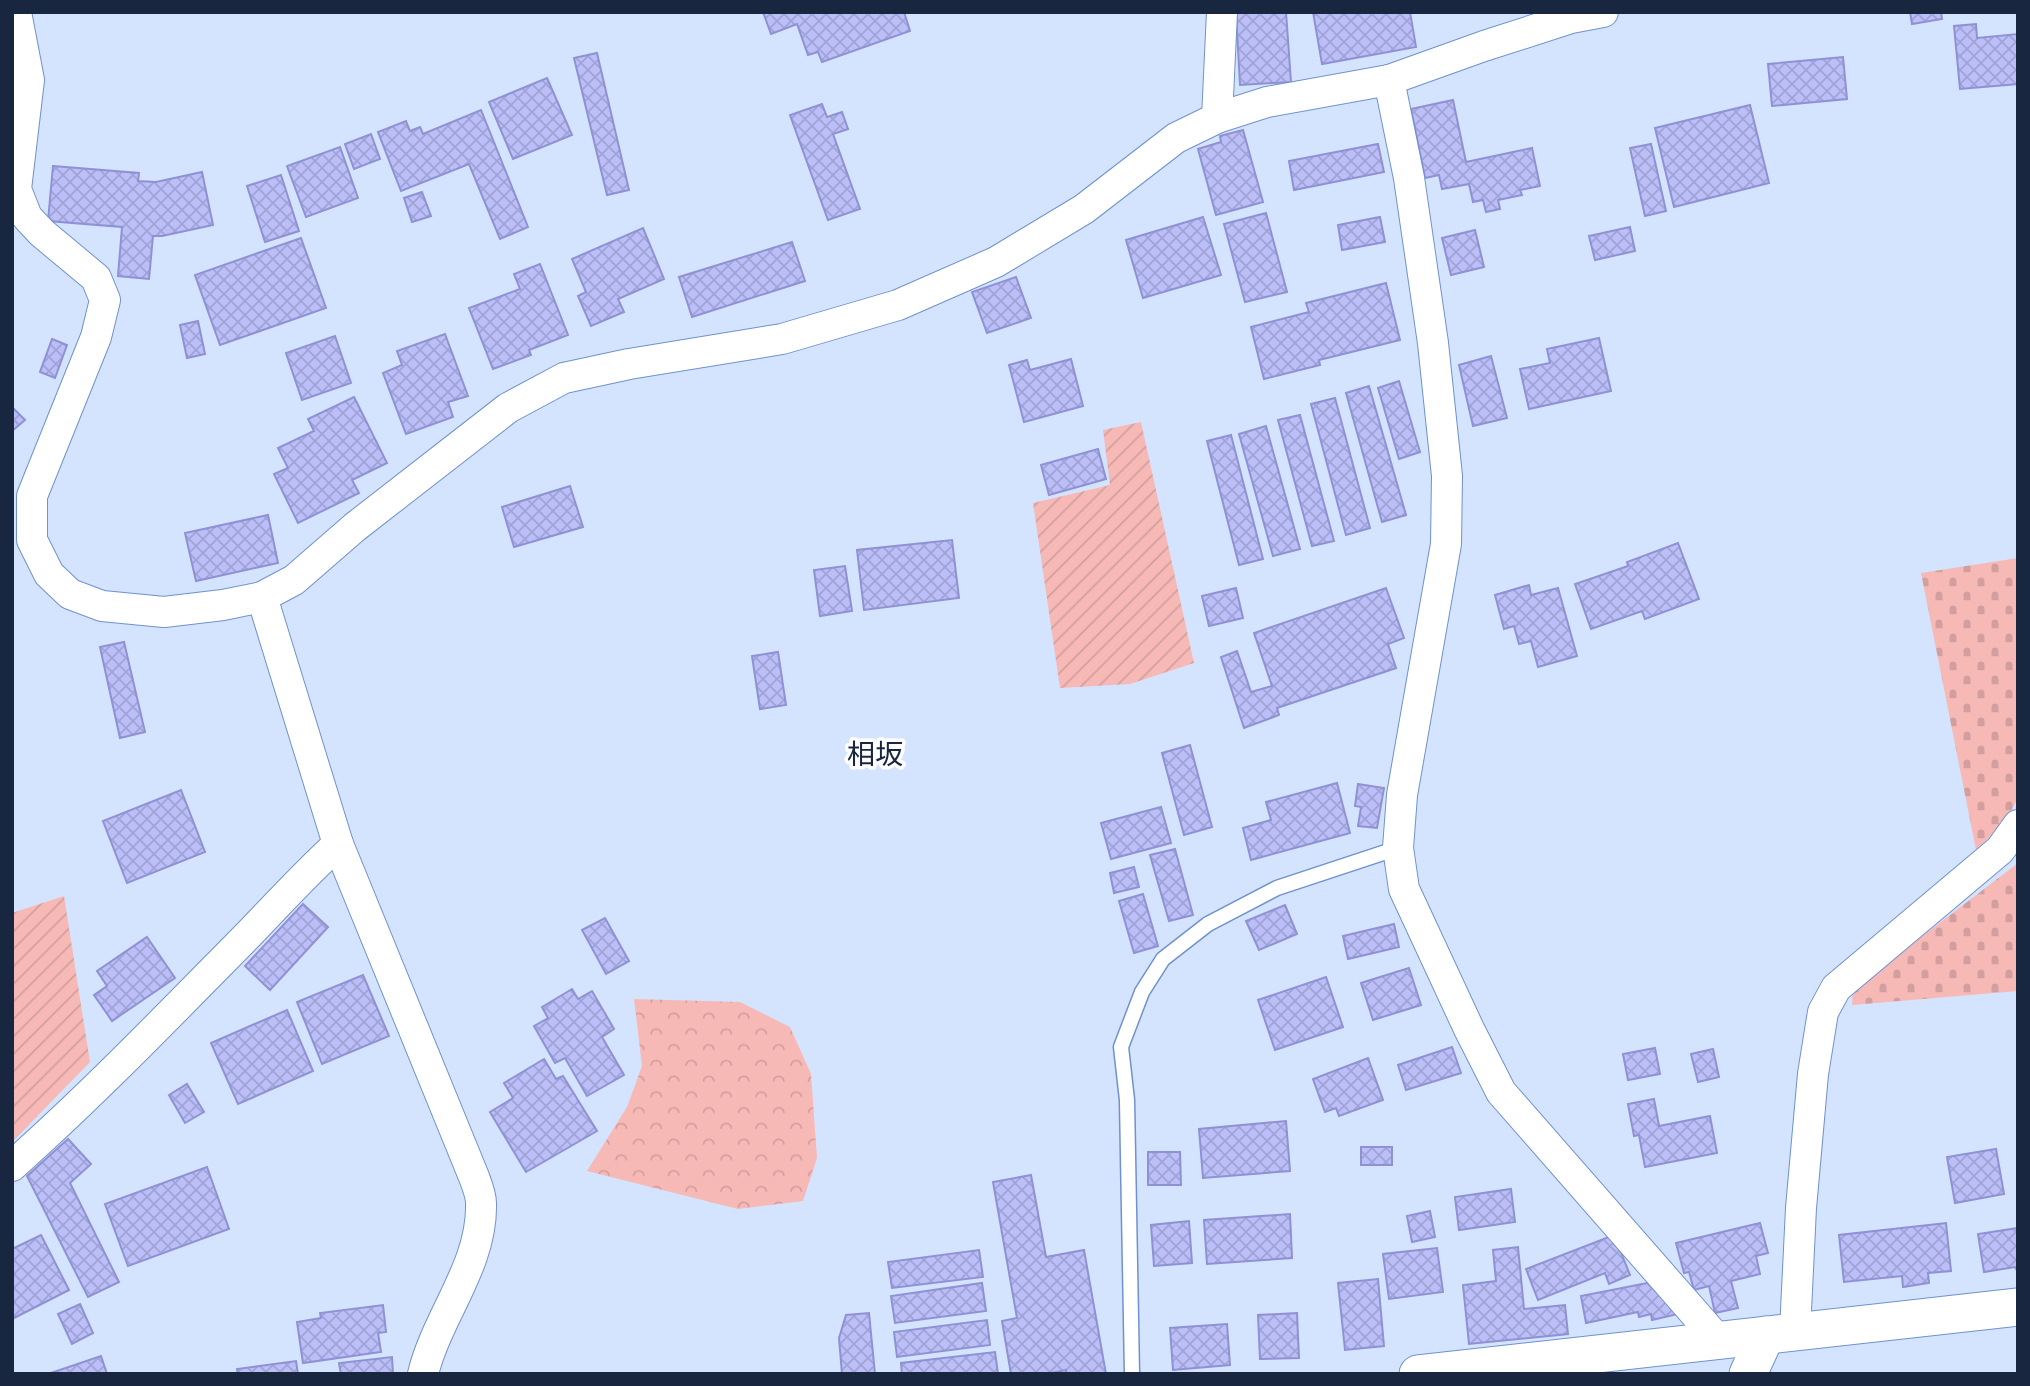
<svg xmlns="http://www.w3.org/2000/svg" width="2030" height="1386" font-family="'Times New Roman','Noto Sans JP',serif">
	<style>
		.forest { fill: url(#forest-crowns) }
		.cemetery { fill: url(#cemetery-stones) }
		.garden { fill: url(#garden-furrows) }
		.building { fill: url(#building-cross-hatch); stroke: #8f91d5; stroke-width: 2 }
		.lines { fill: none; stroke-linecap: round; stroke-linejoin: round }
		.service-casing { stroke: #6f91cf; stroke-width: 17 }
		.minor-casing { stroke: #6f91cf; stroke-width: 32 }
		.tertiary-casing { stroke: #6f91cf; stroke-width: 39 }
		.service { stroke: #fff; stroke-width: 14 }
		.minor { stroke: #fff; stroke-width: 30 }
		.tertiary { stroke: #fff; stroke-width: 37 }
		.labels { text-anchor: middle; dominant-baseline: central; stroke-width: 7; stroke-linejoin: round; paint-order: stroke }
		.quarter-label { font-size: 28px; fill: #19263f; stroke: #fff }
	</style>
	<defs>
		<pattern id="forest-crowns" width="20" height="18" patternUnits="userSpaceOnUse" patternTransform="scale(1.75)"><rect width="20" height="18" fill="#f7b9b6"/><path d="M2 6a3 3 0 1 1 6 0M12 15a3 3 0 1 1 6 0" fill="none" stroke="#d39f9e"/></pattern>
		<pattern id="cemetery-stones" width="16" height="16" patternUnits="userSpaceOnUse" patternTransform="scale(1.75)"><rect width="16" height="16" fill="#f7b9b6"/><path d="M2 7V4a2 2 0 0 1 4 0v3zM10 15v-3a2 2 0 0 1 4 0v3z" fill="#d39f9e"/></pattern>
		<pattern id="garden-furrows" width="10" height="10" patternUnits="userSpaceOnUse" patternTransform="scale(1.75)"><rect width="10" height="10" fill="#f7b9b6"/><path d="M-1 1l2-2M0 10L10 0M9 11l2-2" fill="none" stroke="#d39f9e"/></pattern>
		<pattern id="building-cross-hatch" width="8" height="8" patternUnits="userSpaceOnUse" patternTransform="scale(1.75)"><rect width="8" height="8" fill="#bbbef7"/><path d="M0 0l8 8M0 8l8-8" fill="none" stroke="#a0a3d5"/></pattern>
	</defs>
	<rect width="100%" height="100%" fill="#d4e4fe"/>
	<path class="forest" d="M634,999L740,1002L790,1027L811,1074L817,1158L803,1201L738,1209L587,1171L627,1107L642,1066Z"/>
	<g class="cemetery">
		<path d="M2018,558V798L2005,822L1976,850L1921,573Z"/>
		<path d="M2018,863V991L1852,1005L1853,989Z"/>
	</g>
	<g class="garden">
		<path d="M1141,422L1194,663L1130,684L1060,688L1033,503L1110,485L1103,430Z"/>
		<path d="M64,896L90,1062L12,1142V913Z"/>
	</g>
	<g class="building">
		<path d="M763,12H904L910,31L822,62L818,52L808,55L797,24L771,34Z"/>
		<path d="M1236,12H1286L1291,82L1240,85Z"/>
		<path d="M1313,12H1410L1416,47L1322,64Z"/>
		<path d="M1910,12H1941L1942,19L1912,24Z"/>
		<path d="M1976,24L1977,38L2018,34V84L1960,89L1954,26Z"/>
		<path d="M597,53L629,190L607,195L574,58Z"/>
		<path d="M1843,57L1847,99L1772,106L1768,64Z"/>
		<path d="M547,78L572,135L513,159L489,102Z"/>
		<path d="M1453,100L1466,162L1532,148L1540,186L1520,190L1522,195L1498,200L1500,209L1486,212L1483,200L1473,202L1469,184L1442,189L1439,175L1425,178L1411,109Z"/>
		<path d="M822,104L827,117L842,112L848,129L833,134L860,209L828,220L790,115Z"/>
		<path d="M1750,105L1769,183L1674,207L1655,128Z"/>
		<path d="M481,110L528,227L500,239L469,164L401,191L378,132L406,121L410,131L420,127L423,134Z"/>
		<path d="M1243,130L1263,202L1216,215L1198,149L1221,142L1220,136Z"/>
		<path d="M371,134L380,159L354,169L345,144Z"/>
		<path d="M1378,144L1384,172L1294,190L1289,161Z"/>
		<path d="M1651,144L1666,211L1645,216L1630,148Z"/>
		<path d="M340,147L358,198L306,217L287,166Z"/>
		<path d="M53,166L139,173L138,181L156,182L202,172L213,225L162,236H153L149,279L118,276L122,227L48,221Z"/>
		<path d="M281,175L299,231L265,242L247,186Z"/>
		<path d="M422,192L431,216L412,222L404,198Z"/>
		<path d="M1266,213L1287,292L1245,302L1224,224Z"/>
		<path d="M1203,217L1221,275L1143,298L1126,240Z"/>
		<path d="M1380,217L1385,242L1342,250L1338,225Z"/>
		<path d="M1630,227L1635,251L1595,260L1589,236Z"/>
		<path d="M643,228L664,279L618,299L624,312L591,326L578,296L586,292L572,259Z"/>
		<path d="M1475,230L1484,267L1451,275L1442,238Z"/>
		<path d="M301,238L326,308L220,345L195,275Z"/>
		<path d="M792,242L805,281L692,317L679,277Z"/>
		<path d="M540,264L568,335L529,350L531,355L493,369L469,308L520,289L514,274Z"/>
		<path d="M1016,277L1031,318L987,333L972,292Z"/>
		<path d="M1386,283L1400,340L1319,360L1320,365L1264,379L1251,327L1309,312L1306,303Z"/>
		<path d="M198,321L205,354L187,358L180,325Z"/>
		<path d="M445,334L468,396L448,402L453,417L406,434L383,373L402,365L397,351Z"/>
		<path d="M335,336L351,383L302,400L286,353Z"/>
		<path d="M1599,338L1611,391L1529,409L1520,369L1550,363L1547,349Z"/>
		<path d="M52,339L67,345L55,378L40,372Z"/>
		<path d="M1491,356L1507,418L1473,426L1459,365Z"/>
		<path d="M1071,359L1083,406L1024,422L1009,365L1027,360L1030,370Z"/>
		<path d="M1399,381L1420,452L1399,459L1378,388Z"/>
		<path d="M1369,386L1406,515L1382,522L1346,393Z"/>
		<path d="M354,397L387,463L352,480L359,493L298,523L274,474L288,468L278,448L314,431L308,419Z"/>
		<path d="M1335,398L1370,528L1346,535L1311,404Z"/>
		<path d="M12,407L25,420L12,431Z"/>
		<path d="M1300,415L1334,541L1312,546L1278,420Z"/>
		<path d="M1266,426L1300,549L1273,556L1239,434Z"/>
		<path d="M1231,435L1263,559L1239,565L1207,441Z"/>
		<path d="M1098,449L1106,479L1049,495L1041,465Z"/>
		<path d="M570,486L583,527L514,547L502,507Z"/>
		<path d="M268,515L278,563L196,581L185,533Z"/>
		<path d="M952,540L959,598L864,610L857,550Z"/>
		<path d="M1678,543L1699,599L1645,619L1642,611L1591,629L1575,584L1628,566L1627,562Z"/>
		<path d="M845,566L852,611L820,616L814,570Z"/>
		<path d="M1529,585L1531,595L1558,588L1577,656L1538,667L1531,641L1519,644L1514,626L1504,629L1495,595Z"/>
		<path d="M1236,588L1243,618L1209,626L1202,596Z"/>
		<path d="M1386,588L1404,638L1388,644L1396,668L1277,708L1279,715L1244,728L1221,657L1237,651L1251,692L1272,686L1254,633Z"/>
		<path d="M124,642L145,732L120,738L100,647Z"/>
		<path d="M778,652L786,705L760,709L752,656Z"/>
		<path d="M1190,745L1212,827L1184,835L1162,753Z"/>
		<path d="M1337,783L1350,833L1251,860L1243,828L1271,820L1266,802Z"/>
		<path d="M1358,784L1384,788L1377,828L1358,826L1361,807L1355,806Z"/>
		<path d="M181,790L205,852L127,883L103,821Z"/>
		<path d="M1161,807L1171,843L1111,859L1101,823Z"/>
		<path d="M1175,849L1193,915L1169,921L1150,855Z"/>
		<path d="M1134,867L1139,887L1114,893L1110,873Z"/>
		<path d="M1143,894L1158,946L1134,953L1119,901Z"/>
		<path d="M303,904L328,927L270,990L245,966Z"/>
		<path d="M1285,905L1297,934L1259,950L1246,921Z"/>
		<path d="M605,918L629,961L606,974L582,930Z"/>
		<path d="M1394,924L1399,947L1348,959L1343,936Z"/>
		<path d="M147,937L175,978L112,1021L94,995L107,986L97,971Z"/>
		<path d="M1409,968L1421,1005L1373,1020L1361,983Z"/>
		<path d="M363,975L389,1036L322,1064L297,1002Z"/>
		<path d="M1326,977L1343,1027L1275,1050L1258,1000Z"/>
		<path d="M572,989L578,999L592,991L614,1029L602,1037L624,1075L587,1096L565,1058L555,1063L534,1026L548,1018L542,1007Z"/>
		<path d="M287,1010L313,1071L238,1104L211,1043Z"/>
		<path d="M1452,1047L1461,1073L1406,1090L1398,1065Z"/>
		<path d="M1655,1048L1660,1074L1628,1080L1623,1054Z"/>
		<path d="M1713,1049L1719,1077L1698,1082L1691,1054Z"/>
		<path d="M1368,1058L1383,1100L1339,1116L1336,1108L1325,1112L1313,1079Z"/>
		<path d="M544,1059L556,1079L563,1076L597,1131L526,1172L490,1112L513,1098L504,1083Z"/>
		<path d="M187,1084L204,1112L185,1123L169,1095Z"/>
		<path d="M1654,1099L1659,1126L1710,1116L1717,1153L1645,1167L1639,1135L1634,1136L1628,1104Z"/>
		<path d="M1286,1121L1290,1171L1203,1178L1199,1129Z"/>
		<path d="M68,1139L91,1164L70,1183L119,1282L88,1297L27,1176Z"/>
		<rect x="1361" y="1147" width="31" height="18"/>
		<path d="M1996,1149L2004,1194L1955,1203L1947,1157Z"/>
		<path d="M1148,1152H1180L1181,1185H1148Z"/>
		<path d="M207,1167L229,1229L128,1266L105,1204Z"/>
		<path d="M1031,1175L1046,1257L1084,1250L1106,1374H1066V1370L1047,1374H1011L1002,1321L1017,1318L993,1182Z"/>
		<path d="M1511,1189L1515,1222L1459,1230L1455,1197Z"/>
		<path d="M1430,1211L1435,1237L1412,1242L1407,1216Z"/>
		<path d="M1290,1214L1292,1258L1207,1264L1204,1220Z"/>
		<path d="M1189,1221L1192,1263L1154,1266L1151,1225Z"/>
		<path d="M1760,1223L1768,1253L1756,1256L1760,1274L1731,1281L1738,1308L1715,1313L1709,1286L1694,1290L1689,1272L1684,1273L1676,1243Z"/>
		<path d="M1946,1223L1951,1271L1928,1273L1929,1283L1903,1287L1902,1276L1844,1282L1839,1235Z"/>
		<path d="M2018,1228V1272L2015,1267L1984,1272L1978,1234Z"/>
		<path d="M41,1235L69,1290L12,1319V1249Z"/>
		<path d="M1614,1235L1630,1275L1609,1284L1605,1273L1538,1300L1526,1269Z"/>
		<path d="M1518,1247L1524,1309L1565,1305L1568,1334L1469,1344L1463,1285L1496,1281L1493,1250Z"/>
		<path d="M1437,1248L1443,1292L1389,1299L1383,1254Z"/>
		<path d="M979,1250L983,1277L892,1288L888,1262Z"/>
		<path d="M1378,1279L1384,1346L1345,1350L1338,1283Z"/>
		<path d="M1652,1282L1678,1314L1652,1320L1651,1314L1639,1317L1638,1312L1586,1323L1581,1296Z"/>
		<path d="M982,1283L986,1311L895,1323L891,1296Z"/>
		<path d="M80,1304L93,1333L72,1344L58,1314Z"/>
		<path d="M383,1305L386,1332L378,1333L381,1352L303,1363L297,1322L321,1318L320,1313Z"/>
		<path d="M869,1313L875,1374H842L839,1338L846,1315Z"/>
		<path d="M1297,1313L1299,1358L1260,1359L1258,1315Z"/>
		<path d="M987,1320L990,1345L897,1357L894,1332Z"/>
		<path d="M1227,1324L1230,1365L1173,1370L1170,1328Z"/>
		<path d="M995,1352L998,1374H902L901,1363Z"/>
		<path d="M101,1356L107,1374H48Z"/>
		<path d="M392,1357L393,1374H341L339,1363Z"/>
		<path d="M296,1361L298,1374H238L237,1369Z"/>
	</g>
	<g class="lines">
		<defs>
			<path id="service" d="M1132,1374L1127,1100L1121,1047L1142,992L1163,959L1208,924L1277,888L1398,848"/>
			<g id="minor">
				<path d="M16,12L29,80L16,189L27,217L42,233L96,278L105,300L96,337L32,496V540L49,574L70,594L102,606L164,612L223,605L262,597L294,580L355,527L508,408L564,378L629,364L782,339L898,305L996,262L1084,209L1176,138L1217,118L1267,102L1389,80L1484,46L1571,18L1603,12"/>
				<path d="M1389,80L1409,178L1433,343L1447,476L1446,544L1402,795L1398,848L1404,889L1469,1029L1501,1092L1719,1341"/>
				<path d="M1217,118L1222,12"/>
				<path d="M262,597L338,844L474,1177C477,1185 481,1195 481,1203C483,1265 437,1316 423,1374"/>
				<path d="M12,1166C94,1093 171,1013 248,935C278,904 306,873 338,844"/>
				<path d="M1795,1331L1801,1208L1813,1074L1823,1012L1836,988L2000,850L2018,825"/>
			</g>
			<g id="tertiary">
				<path d="M1418,1374L2018,1307"/>
				<path d="M1748,1374L1766,1335"/>
			</g>
		</defs>
		<use href="#service" class="service-casing"/>
		<use href="#minor" class="minor-casing"/>
		<use href="#tertiary" class="tertiary-casing"/>
		<use href="#service" class="service"/>
		<use href="#minor" class="minor"/>
		<use href="#tertiary" class="tertiary"/>
	</g>
	<g class="labels">
		<g class="quarter-label">
			<text x="875" y="754">相坂</text>
		</g>
	</g>
	<rect width="2030" height="1386" fill="none" stroke="#19263f" stroke-width="28"/>
</svg>
